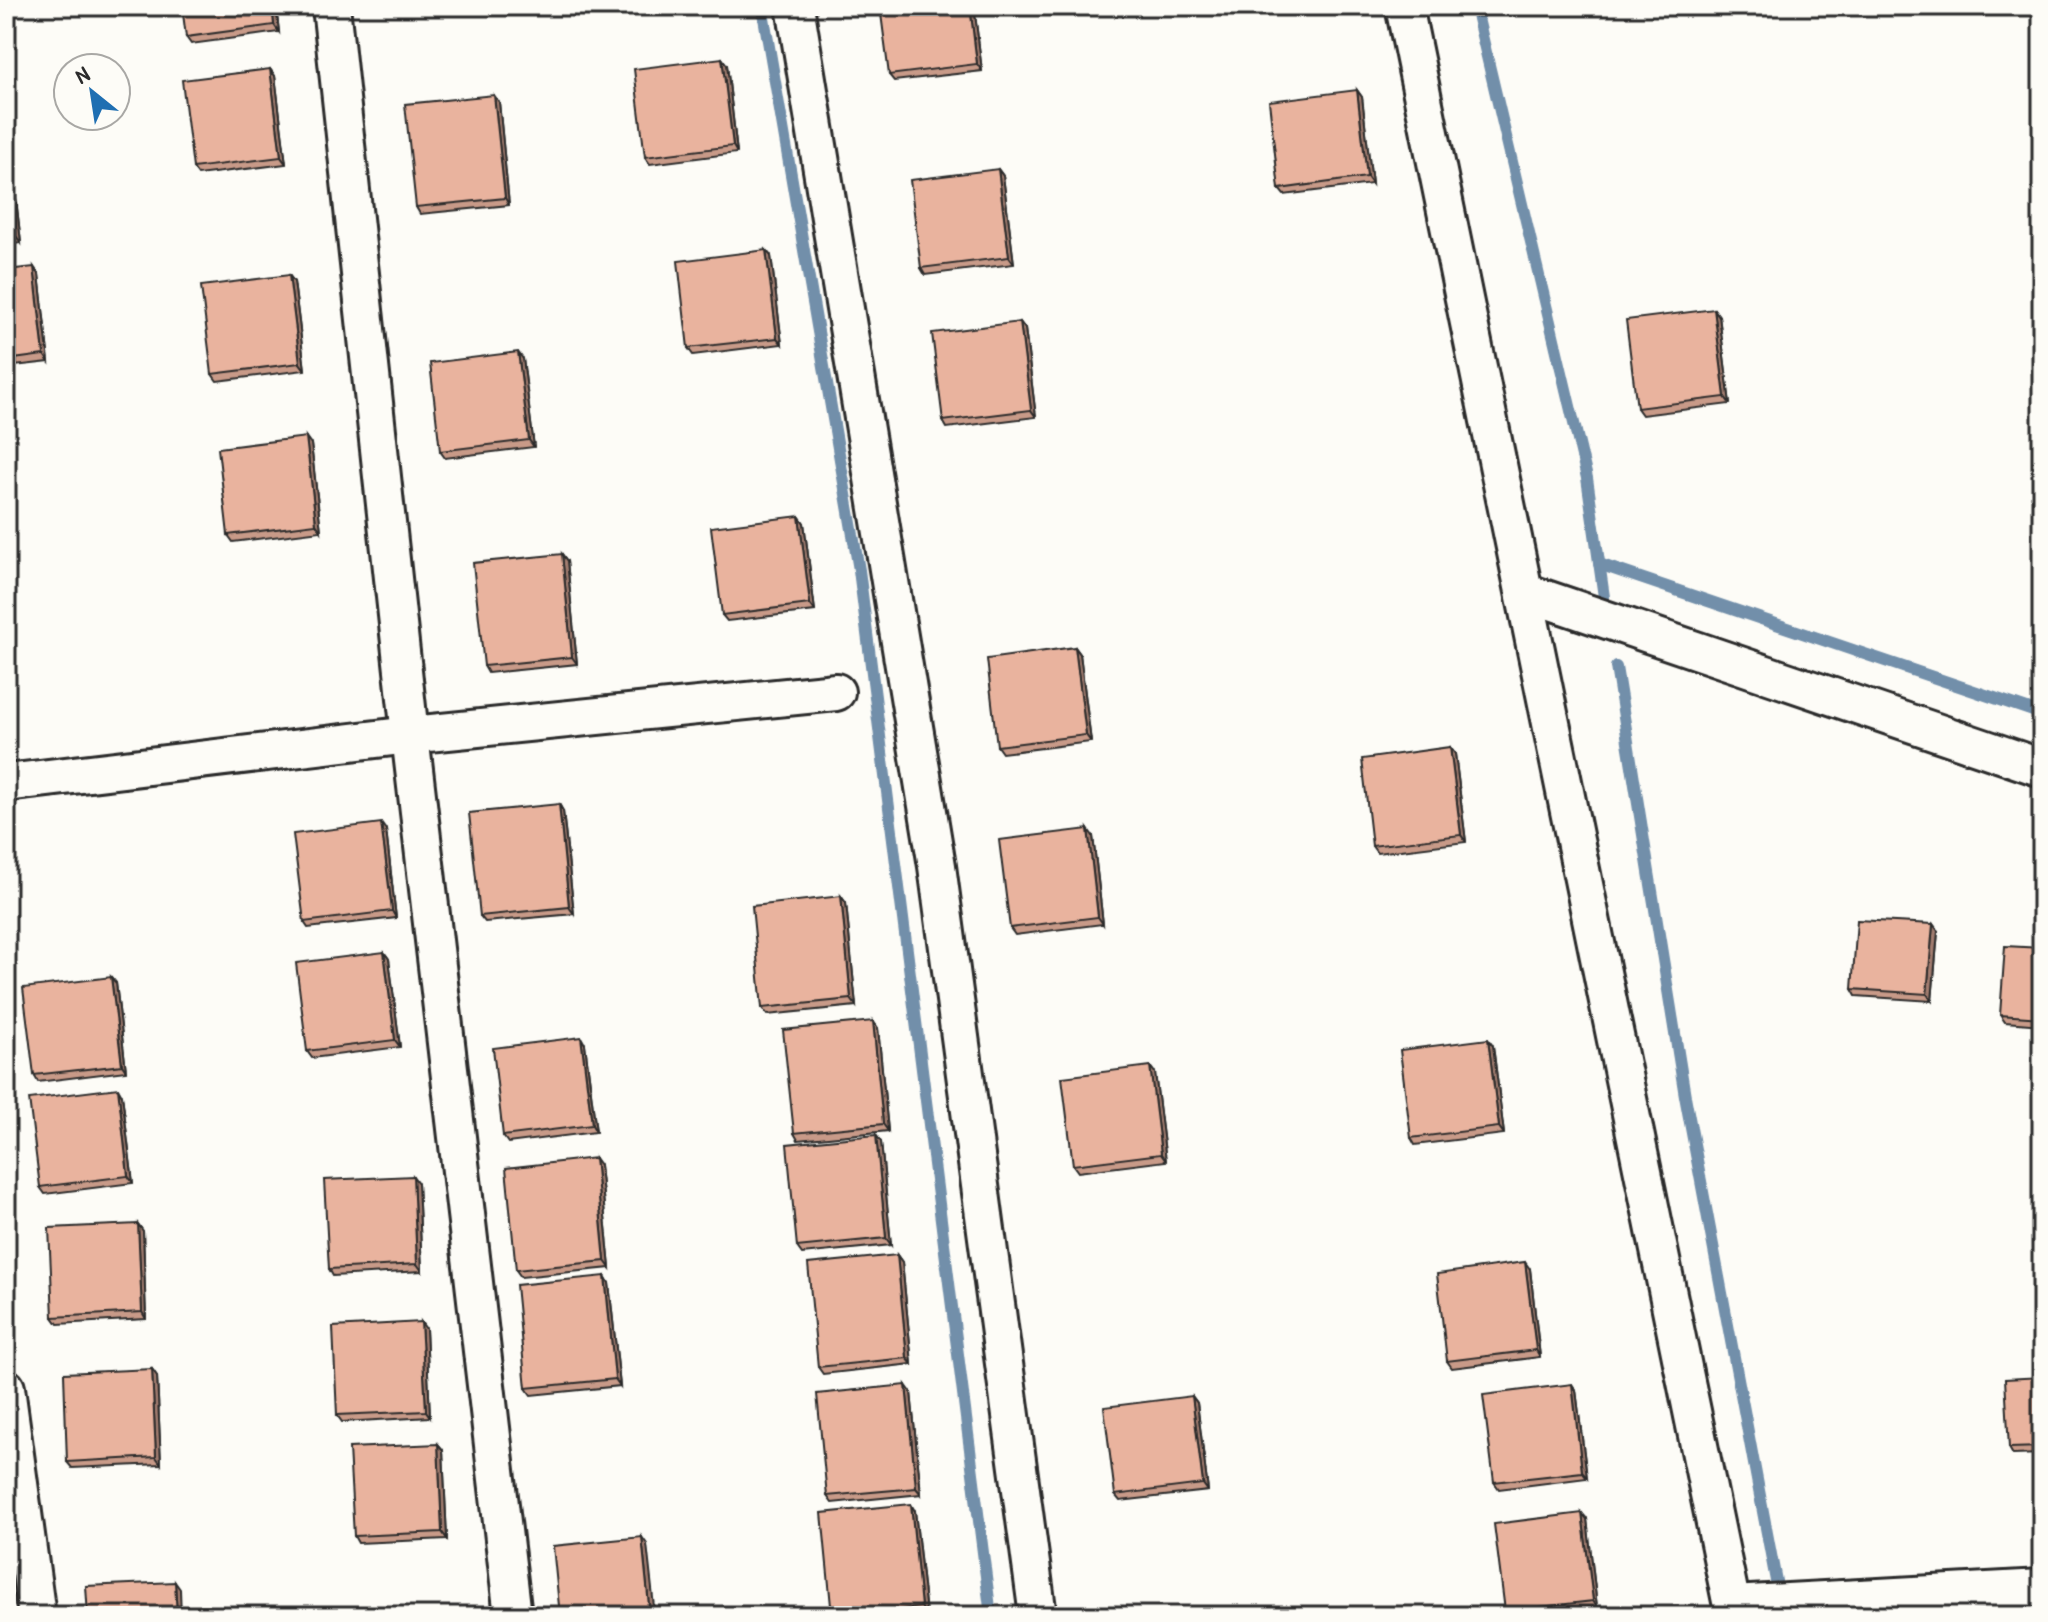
<svg xmlns="http://www.w3.org/2000/svg" width="2048" height="1622" font-family="'Patrick Hand',sans-serif">
	<style>
		.lines { fill: none; stroke-linecap: round; stroke-linejoin: round }
		.stream { stroke: #728faa; stroke-width: 12 }
		.street-casing { stroke: #2b2b2b; stroke-width: 42 }
		.street { stroke: #fdfcf7; stroke-width: 36 }
		.wall { fill: #c89a88; stroke: #2b2b2b; stroke-width: 2 }
		.shaded-wall { fill: #a37d6f; stroke: #2b2b2b; stroke-width: 2 }
		.building { fill: #e9b39e; stroke: #2b2b2b; stroke-width: 2 }
	</style>
	<rect width="100%" height="100%" fill="#fdfcf7"/>
	<filter id="ink" filterUnits="userSpaceOnUse"><feTurbulence type="fractalNoise" baseFrequency=".0125" numOctaves="2"/><feDisplacementMap in="SourceGraphic" scale="16" xChannelSelector="R" yChannelSelector="G"/><feConvolveMatrix kernelMatrix="1 2 1 2 8 2 1 2 1" color-interpolation-filters="sRGB"/></filter>
	<g filter="url(#ink)">
		<g class="lines">
			<g class="stream">
				<path d="M762,6L859,570L991,1616"/>
				<path d="M1475,6L1587,478L1604,597"/>
				<path d="M1599,564L2042,714"/>
				<path d="M1616,667L1685,1096L1776,1581"/>
			</g>
			<defs>
				<g id="street">
					<path d="M331,6L410,735L513,1616"/>
					<path d="M795,6L937,866L1038,1616"/>
					<path d="M1404,6L1734,1616"/>
					<path d="M1525,592L2042,768"/>
					<path d="M6,783L410,735L836,692"/>
					<path d="M6,1388L37,1616"/>
					<path d="M1732,1605L2042,1588"/>
				</g>
			</defs>
			<use href="#street" class="street-casing"/>
			<use href="#street" class="street"/>
		</g>
		<g class="wall">
			<path d="M276,6L279,32L191,44L186,37Z"/>
			<path d="M974,6L982,71L894,81L889,75Z"/>
			<path d="M722,58L727,65L737,153L650,164L645,157Z"/>
			<path d="M270,69L275,76L286,164L198,175L193,168Z"/>
			<path d="M1357,90L1362,97L1372,184L1284,195L1279,189Z"/>
			<path d="M499,102L509,205L420,214L416,207Z"/>
			<path d="M6,148L11,155L21,243L6,245Z"/>
			<path d="M998,169L1003,176L1014,264L925,275L921,268Z"/>
			<path d="M771,256L782,344L693,355L688,348Z"/>
			<path d="M6,270L39,274L49,362L6,367Z"/>
			<path d="M289,275L294,282L305,370L217,381L212,374Z"/>
			<path d="M1714,309L1719,316L1730,404L1642,415L1637,408Z"/>
			<path d="M1020,322L1025,329L1036,417L947,428L943,421Z"/>
			<path d="M523,359L534,447L445,458L440,451Z"/>
			<path d="M311,444L321,531L233,542L228,535Z"/>
			<path d="M799,516L804,523L815,611L727,621L722,615Z"/>
			<path d="M562,554L567,561L577,664L488,673L484,666Z"/>
			<path d="M1075,647L1080,654L1091,742L1002,753L997,746Z"/>
			<path d="M1450,747L1455,754L1466,842L1377,853L1372,846Z"/>
			<path d="M559,804L563,811L574,914L485,922L480,916Z"/>
			<path d="M386,830L396,918L308,928L304,922Z"/>
			<path d="M1093,836L1103,924L1015,935L1010,928Z"/>
			<path d="M841,896L846,903L856,1006L767,1015L762,1008Z"/>
			<path d="M1933,924L1938,931L1932,1001L1856,996L1852,989Z"/>
			<path d="M2042,948V1025L2005,1022L2000,1015Z"/>
			<path d="M384,952L389,959L400,1047L312,1058L307,1051Z"/>
			<path d="M111,977L116,983L126,1071L38,1082L34,1075Z"/>
			<path d="M873,1021L878,1028L888,1131L798,1140L794,1133Z"/>
			<path d="M585,1044L596,1132L508,1143L503,1136Z"/>
			<path d="M1493,1046L1504,1134L1415,1145L1411,1138Z"/>
			<path d="M1155,1073L1166,1161L1078,1172L1073,1165Z"/>
			<path d="M122,1095L133,1183L45,1194L40,1187Z"/>
			<path d="M876,1135L881,1142L891,1245L802,1254L797,1247Z"/>
			<path d="M600,1165L610,1268L521,1277L516,1270Z"/>
			<path d="M418,1183L422,1271L333,1276L329,1269Z"/>
			<path d="M138,1224L143,1231L146,1319L58,1324L53,1317Z"/>
			<path d="M897,1255L902,1262L912,1364L823,1374L818,1367Z"/>
			<path d="M1530,1269L1540,1357L1452,1368L1447,1361Z"/>
			<path d="M605,1276L609,1283L620,1386L531,1395L526,1388Z"/>
			<path d="M426,1329L430,1417L342,1422L337,1415Z"/>
			<path d="M152,1369L157,1376L161,1464L72,1468L67,1462Z"/>
			<path d="M2042,1377V1454L2013,1455L2009,1448Z"/>
			<path d="M1576,1390L1587,1478L1499,1489L1494,1482Z"/>
			<path d="M911,1392L921,1494L832,1503L827,1496Z"/>
			<path d="M1192,1396L1197,1403L1208,1491L1120,1501L1115,1495Z"/>
			<path d="M438,1444L443,1450L447,1539L358,1543L354,1536Z"/>
			<path d="M915,1511L926,1614L901,1616H832Z"/>
			<path d="M1587,1519L1597,1607L1527,1616H1508L1505,1611Z"/>
		</g>
		<g class="shaded-wall">
			<path d="M272,6H276L279,32L274,25Z"/>
			<path d="M970,6H974L982,71L977,64Z"/>
			<path d="M722,58L727,65L737,153L733,146Z"/>
			<path d="M270,69L275,76L286,164L281,157Z"/>
			<path d="M1357,90L1362,97L1372,184L1367,177Z"/>
			<path d="M494,95L499,102L509,205L505,198Z"/>
			<path d="M6,148L11,155L21,243L16,236Z"/>
			<path d="M998,169L1003,176L1014,264L1009,257Z"/>
			<path d="M766,250L771,256L782,344L777,338Z"/>
			<path d="M34,267L39,274L49,362L44,355Z"/>
			<path d="M289,275L294,282L305,370L300,363Z"/>
			<path d="M1714,309L1719,316L1730,404L1725,397Z"/>
			<path d="M1020,322L1025,329L1036,417L1031,410Z"/>
			<path d="M518,352L523,359L534,447L529,440Z"/>
			<path d="M306,437L311,444L321,531L316,524Z"/>
			<path d="M799,516L804,523L815,611L810,604Z"/>
			<path d="M562,554L567,561L577,664L572,657Z"/>
			<path d="M1075,647L1080,654L1091,742L1086,735Z"/>
			<path d="M1450,747L1455,754L1466,842L1461,835Z"/>
			<path d="M559,804L563,811L574,914L569,907Z"/>
			<path d="M381,823L386,830L396,918L392,911Z"/>
			<path d="M1088,829L1093,836L1103,924L1098,917Z"/>
			<path d="M841,896L846,903L856,1006L851,999Z"/>
			<path d="M1933,924L1938,931L1932,1001L1927,994Z"/>
			<path d="M384,952L389,959L400,1047L395,1040Z"/>
			<path d="M111,977L116,983L126,1071L122,1065Z"/>
			<path d="M873,1021L878,1028L888,1131L883,1124Z"/>
			<path d="M581,1037L585,1044L596,1132L592,1125Z"/>
			<path d="M1488,1039L1493,1046L1504,1134L1499,1127Z"/>
			<path d="M1150,1066L1155,1073L1166,1161L1161,1154Z"/>
			<path d="M118,1088L122,1095L133,1183L128,1176Z"/>
			<path d="M876,1135L881,1142L891,1245L886,1238Z"/>
			<path d="M595,1158L600,1165L610,1268L605,1261Z"/>
			<path d="M413,1176L418,1183L422,1271L417,1264Z"/>
			<path d="M138,1224L143,1231L146,1319L142,1312Z"/>
			<path d="M897,1255L902,1262L912,1364L907,1358Z"/>
			<path d="M1525,1262L1530,1269L1540,1357L1536,1350Z"/>
			<path d="M605,1276L609,1283L620,1386L615,1379Z"/>
			<path d="M421,1322L426,1329L430,1417L426,1411Z"/>
			<path d="M152,1369L157,1376L161,1464L156,1457Z"/>
			<path d="M1572,1384L1576,1390L1587,1478L1582,1472Z"/>
			<path d="M906,1385L911,1392L921,1494L916,1488Z"/>
			<path d="M1192,1396L1197,1403L1208,1491L1203,1484Z"/>
			<path d="M438,1444L443,1450L447,1539L442,1532Z"/>
			<path d="M911,1504L915,1511L926,1614L921,1607Z"/>
			<path d="M1582,1513L1587,1519L1597,1607L1593,1601Z"/>
			<path d="M642,1537L647,1544L655,1616H650Z"/>
			<path d="M175,1582L180,1589L181,1616H177Z"/>
		</g>
		<g class="building">
			<path d="M182,6H272L274,25L186,37Z"/>
			<path d="M880,6H970L977,64L889,75Z"/>
			<path d="M722,58L733,146L645,157L634,69Z"/>
			<path d="M270,69L281,157L193,168L182,80Z"/>
			<path d="M1357,90L1367,177L1279,189L1269,101Z"/>
			<path d="M494,95L505,198L416,207L405,104Z"/>
			<path d="M6,149L16,236L6,237Z"/>
			<path d="M998,169L1009,257L921,268L910,180Z"/>
			<path d="M766,250L777,338L688,348L678,261Z"/>
			<path d="M34,267L44,355L6,360V270Z"/>
			<path d="M289,275L300,363L212,374L201,286Z"/>
			<path d="M1714,309L1725,397L1637,408L1626,320Z"/>
			<path d="M1020,322L1031,410L943,421L932,333Z"/>
			<path d="M518,352L529,440L440,451L430,363Z"/>
			<path d="M306,437L316,524L228,535L218,448Z"/>
			<path d="M799,516L810,604L722,615L711,527Z"/>
			<path d="M562,554L572,657L484,666L473,563Z"/>
			<path d="M1075,647L1086,735L997,746L987,659Z"/>
			<path d="M1450,747L1461,835L1372,846L1362,759Z"/>
			<path d="M559,804L569,907L480,916L469,813Z"/>
			<path d="M381,823L392,911L304,922L293,834Z"/>
			<path d="M1088,829L1098,917L1010,928L999,840Z"/>
			<path d="M841,896L851,999L762,1008L752,906Z"/>
			<path d="M1857,920L1933,924L1927,994L1852,989Z"/>
			<path d="M2005,946L2042,948V1018L2000,1015Z"/>
			<path d="M384,952L395,1040L307,1051L296,963Z"/>
			<path d="M111,977L122,1065L34,1075L23,988Z"/>
			<path d="M873,1021L883,1124L794,1133L783,1030Z"/>
			<path d="M581,1037L592,1125L503,1136L493,1048Z"/>
			<path d="M1488,1039L1499,1127L1411,1138L1400,1050Z"/>
			<path d="M1150,1066L1161,1154L1073,1165L1062,1077Z"/>
			<path d="M118,1088L128,1176L40,1187L29,1099Z"/>
			<path d="M876,1135L886,1238L797,1247L787,1144Z"/>
			<path d="M595,1158L605,1261L516,1270L506,1168Z"/>
			<path d="M413,1176L417,1264L329,1269L324,1180Z"/>
			<path d="M138,1224L142,1312L53,1317L49,1228Z"/>
			<path d="M897,1255L907,1358L818,1367L808,1264Z"/>
			<path d="M1525,1262L1536,1350L1447,1361L1437,1274Z"/>
			<path d="M605,1276L615,1379L526,1388L516,1285Z"/>
			<path d="M421,1322L426,1411L337,1415L333,1327Z"/>
			<path d="M152,1369L156,1457L67,1462L64,1373Z"/>
			<path d="M2042,1377V1447L2009,1448L2005,1379Z"/>
			<path d="M1572,1384L1582,1472L1494,1482L1483,1395Z"/>
			<path d="M906,1385L916,1488L827,1496L817,1394Z"/>
			<path d="M1192,1396L1203,1484L1115,1495L1104,1407Z"/>
			<path d="M438,1444L442,1532L354,1536L349,1448Z"/>
			<path d="M911,1504L921,1607L832,1616L822,1513Z"/>
			<path d="M1582,1513L1593,1601L1505,1611L1494,1524Z"/>
			<path d="M642,1537L650,1616H560L553,1546Z"/>
			<path d="M175,1582L177,1616H88L86,1586Z"/>
		</g>
	</g>
	<rect width="2048" height="1622" fill="none" stroke="#fdfcf7" stroke-width="32"/>
	<rect x="16" y="16" width="2016" height="1590" fill="none" stroke="#2b2b2b" stroke-width="3" filter="url(#ink)"/>
	<g transform="translate(92 92) rotate(330)"><circle r="38" fill="#fdfcf7" stroke="#a9a8a5" stroke-width="2"/>
	<path d="M0-6L14 30L0 20L-14 30Z" fill="#1f6fb2"/>
	<text y="-12" font-size="22" font-weight="bold" text-anchor="middle" fill="#2b2b2b">N</text>
	</g>
</svg>
